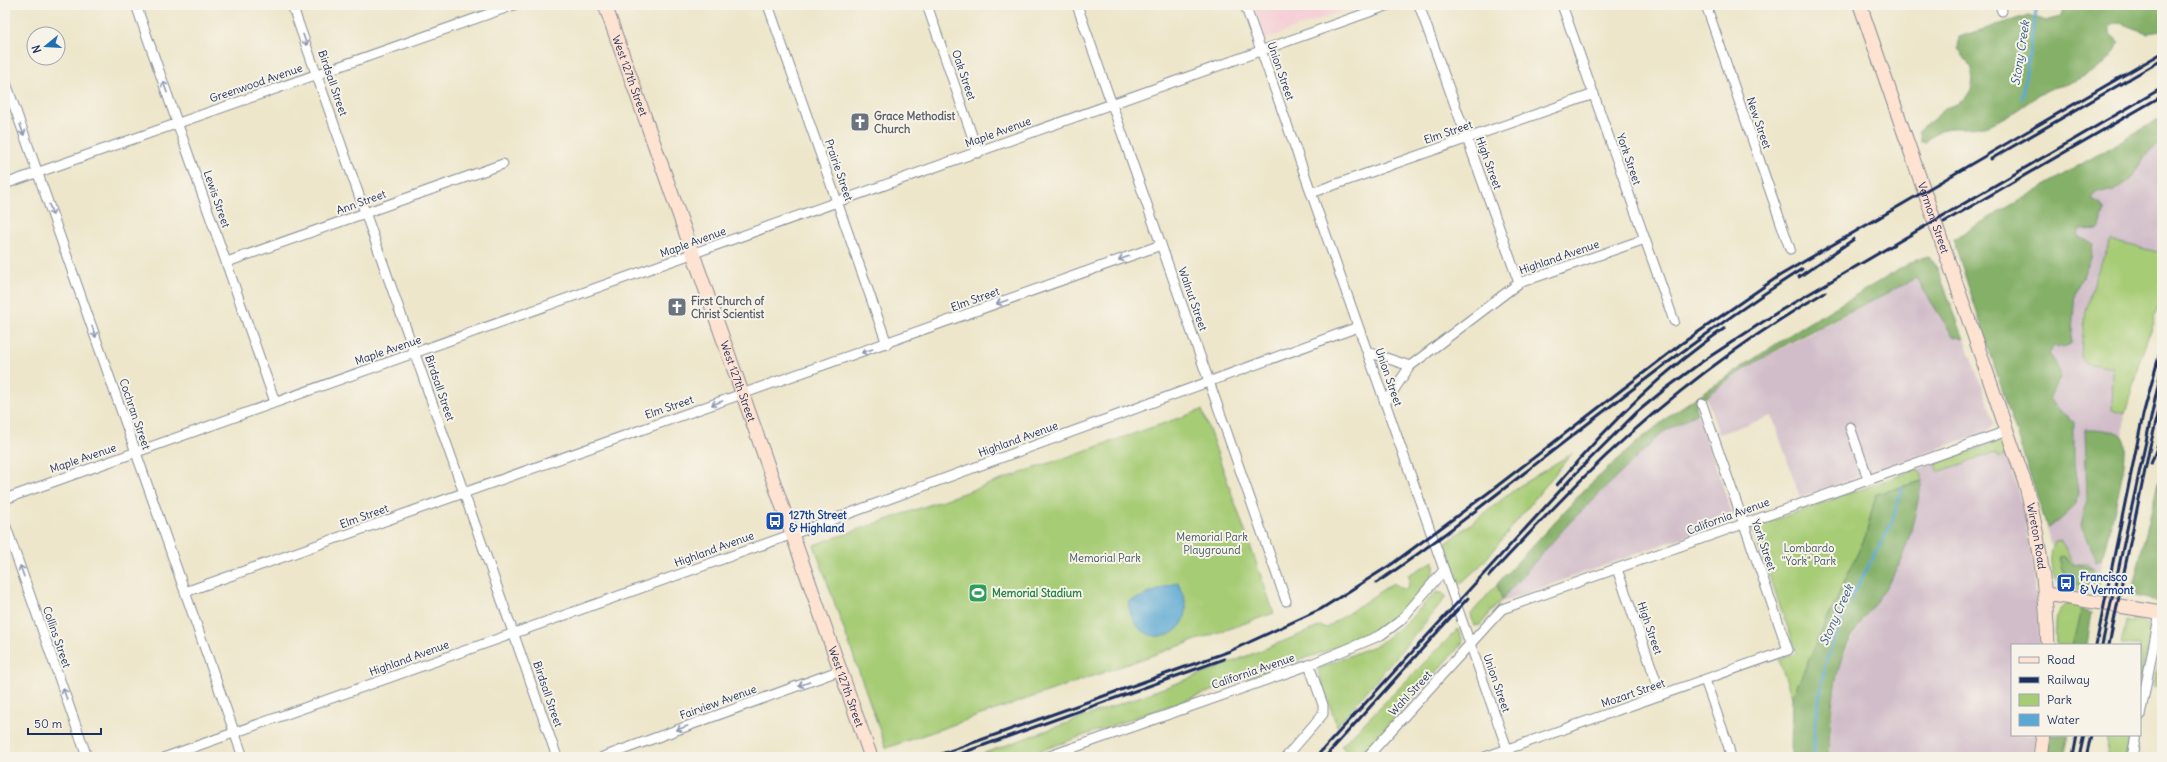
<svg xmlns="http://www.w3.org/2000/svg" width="2167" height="762" font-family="Delius,sans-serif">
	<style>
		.built { fill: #f6cfd7 }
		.industrial { fill: #d1bdc9 }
		.green { fill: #a7cc76; stroke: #617e6a }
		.forest { fill: #85b067; stroke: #507062 }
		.water { fill: #5aa8d3; stroke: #3a6c98 }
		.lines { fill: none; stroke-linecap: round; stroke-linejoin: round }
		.stream { stroke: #5aa8d3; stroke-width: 3 }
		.street-casing { stroke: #848a94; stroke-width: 11 }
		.secondary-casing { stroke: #848a94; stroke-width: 15 }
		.street { stroke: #fff; stroke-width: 9 }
		.secondary { stroke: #fee3d2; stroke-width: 13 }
		.rail { stroke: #1b2f5e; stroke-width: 3 }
		.oneway { stroke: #8d97ae }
		.labels { text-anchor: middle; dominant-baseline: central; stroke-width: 4; stroke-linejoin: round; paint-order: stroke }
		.street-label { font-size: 11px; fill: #1b2f5e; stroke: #f7f3e8 }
		.worship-label { font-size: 11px; font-weight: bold; fill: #5b616d; stroke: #f7f3e8; text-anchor: start }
		.transit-label { font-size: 11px; font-weight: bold; fill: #164399; stroke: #f7f3e8; text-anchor: start }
		.park-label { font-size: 11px; fill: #3e5664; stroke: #f7f3e8 }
		.leisure-label { font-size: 11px; font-weight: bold; fill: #27864d; stroke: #f7f3e8; text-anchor: start }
		.water-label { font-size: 12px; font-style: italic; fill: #315987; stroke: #f7f3e8 }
	</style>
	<rect width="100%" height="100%" fill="#f7f3e8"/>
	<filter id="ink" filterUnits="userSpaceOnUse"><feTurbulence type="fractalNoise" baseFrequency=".025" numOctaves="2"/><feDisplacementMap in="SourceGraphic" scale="8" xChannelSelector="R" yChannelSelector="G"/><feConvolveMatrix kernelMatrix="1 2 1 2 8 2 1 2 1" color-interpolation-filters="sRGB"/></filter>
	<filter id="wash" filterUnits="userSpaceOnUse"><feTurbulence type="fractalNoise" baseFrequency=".012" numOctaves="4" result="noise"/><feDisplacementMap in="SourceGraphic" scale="16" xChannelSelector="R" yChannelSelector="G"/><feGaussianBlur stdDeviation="0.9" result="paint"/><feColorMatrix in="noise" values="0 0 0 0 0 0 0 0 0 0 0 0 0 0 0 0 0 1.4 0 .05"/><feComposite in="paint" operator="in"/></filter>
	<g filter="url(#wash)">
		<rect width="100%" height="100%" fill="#ede6ca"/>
		<path class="built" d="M1254,5H1359L1266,39Z"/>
		<g class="industrial">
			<path d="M2162,140V253L2112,241L2100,264L2083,321L2082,341L2086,363L2113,368L2112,409L2125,414L2123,438L2104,430L2085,429L2087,502L2081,525L2095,562L2102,559L2100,578L2091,566L2087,564H2077L2072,560L2061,541L2055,542L2052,547L2047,527L2059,521L2076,505L2078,492L2074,464L2055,407L2049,398L2060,382L2061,370L2049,354L2053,346L2063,347L2071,344L2075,292L2091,258L2093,245L2086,239L2077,237L2080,230L2098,228L2105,210L2100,204L2092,200L2095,192L2114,191L2130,180L2147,154Z"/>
			<path d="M1916,278L1953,336L1964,339L1992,415L1994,424L1988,431L1800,497L1772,416L1719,434L1706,396L1765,357Z"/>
			<path d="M1697,413L1733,516L1731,520L1499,603L1569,523L1662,433Z"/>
			<path d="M1996,452L1999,457L2008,455L2023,510L2033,562L2040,645H2012V735H2036L2034,757H1828L1834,699L1840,662L1855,634L1897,569L1905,547L1920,490L1922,475L1918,469L1936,463L1938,472Z"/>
		</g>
		<g class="green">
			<path d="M2112,241L2162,253V296L2139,363L2125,414L2112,410L2113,368L2086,363L2081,357C2083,315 2091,278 2112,241Z"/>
			<path d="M1202,410L1274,613L886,748L814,545Z"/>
			<path d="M2000,441L2004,445L2008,455L1999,457L1995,452L1938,472L1936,463Z"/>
			<path d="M1572,453L1482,564L1460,584L1445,544L1518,487Z"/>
			<path d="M1918,469L1922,475V481L1876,494L1866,535L1792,697L1779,660L1797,653L1752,528Z"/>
			<path d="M2061,541L2072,560L2077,564H2087L2093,569L2072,563L2067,558H2059C2066,587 2072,583 2098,588L2087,589L2086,592C2079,590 2071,589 2064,586C2049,578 2048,556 2055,542Z"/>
			<path d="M1434,561V572L1431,577L1402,614L1388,624L1358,640L1022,757H974L1210,671L1321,626L1326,628L1393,583L1400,588L1407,589L1410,578L1408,575Z"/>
			<path d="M1497,584L1502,599L1480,625L1474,626L1471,614Z"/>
			<path d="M1436,592L1442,593L1446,596L1441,604L1337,726L1318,672L1319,668L1379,644L1409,620Z"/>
			<path d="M2068,603L2083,605L2072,645H2056C2056,627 2050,614 2068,603Z"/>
			<path d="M2133,615L2140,619L2149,626L2148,644L2140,685V645H2122L2126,620L2133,622Z"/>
			<path d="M1458,629L1463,641L1460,646L1360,757H1345L1348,753L1341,746Z"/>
			<path d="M2162,644V684L2153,687Z"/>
			<path d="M2108,735H2130L2126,757H2107Z"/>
		</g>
		<g class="forest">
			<path d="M2065,5H2162V31L2147,33L2117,22L2110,26V34L2119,42C2113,62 2089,75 2069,83C2061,87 2052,87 2044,92C2028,101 2013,115 1997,121C1991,124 1985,126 1979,127C1957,131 1943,121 1926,142H1921L1918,131C1928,124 1936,117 1945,109C1950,105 1957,105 1962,101C1980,86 1973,64 1958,49L1959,37L2029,15L2046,21L2060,17Z"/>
			<path d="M2162,117V140L2147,154L2130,180L2114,191L2095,192L2092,200L2100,204L2105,210L2098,229L2080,230L2077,236L2086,239L2093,245L2091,258L2075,292L2071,344L2063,347L2054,346L2049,354C2067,377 2061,376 2049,398L2055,407L2074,422V464L2078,492L2076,505L2059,521L2047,527L1953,239Z"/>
			<path d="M1929,256L1937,268L1964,339L1953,336L1916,278C1842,317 1759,351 1695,406L1697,413L1662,433L1569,523L1502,599L1497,584L1586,488L1641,439L1673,413L1800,328L1917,259Z"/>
			<path d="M2085,429C2096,429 2115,429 2123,438C2133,451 2106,540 2102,559L2096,562L2081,525L2087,502Z"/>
			<path d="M2162,466V602L2131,595Z"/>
			<path d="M1922,481C1916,510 1910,542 1897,569C1881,599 1850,630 1840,663C1832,693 1830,727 1828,757H1791L1792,697L1866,535L1876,494Z"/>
			<path d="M2063,556L2072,563L2094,569L2100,578L2098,588C2072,583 2066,587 2059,558Z"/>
			<path d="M2081,610L2092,613L2087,645H2072Z"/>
			<path d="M2050,735H2069L2064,757H2047Z"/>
		</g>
		<path class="water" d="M1178,582C1180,589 1185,598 1186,605C1189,637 1148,649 1133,619C1130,614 1129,607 1128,602Z"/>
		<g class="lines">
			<g class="stream">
				<path d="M2022,98L2036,11"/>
				<path d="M1813,757L1815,723L1826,661L1846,607L1891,525L1902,488"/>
			</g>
		</g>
	</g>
	<g filter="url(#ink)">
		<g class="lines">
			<defs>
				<g id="street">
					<path d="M136,5L275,402"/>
					<path d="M292,5L557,757"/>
					<path d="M768,5L887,344"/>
					<path d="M927,5L978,153"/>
					<path d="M1077,5L1286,601"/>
					<path d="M1245,5L1510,757"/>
					<path d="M1419,5L1519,283"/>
					<path d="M1562,5L1674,321"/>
					<path d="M1706,5L1790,249"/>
					<path d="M2000,5L2002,11"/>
					<path d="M5,80L243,757"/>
					<path d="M5,184L514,5"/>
					<path d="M1311,193L1594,94"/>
					<path d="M227,262L503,164"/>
					<path d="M1368,352L1410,366"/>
					<path d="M1385,403L1410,366L1519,283L1645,239"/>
					<path d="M1850,427L1868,479"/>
					<path d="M5,499L1389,5"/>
					<path d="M5,524L87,757"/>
					<path d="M1617,569L1661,695"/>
					<path d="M185,592L1161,245"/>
					<path d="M1705,680L1728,745L1731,757"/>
					<path d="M2140,716L2160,612"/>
					<path d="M166,757L793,534L1358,327"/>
					<path d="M603,757L841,670"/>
					<path d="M1047,757L1309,665L1381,635L1400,621L1444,570"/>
					<path d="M1286,757L1323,714V705L1309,665"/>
					<path d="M1367,757L1502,609L2007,431"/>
					<path d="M1485,757L1788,650L1702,404"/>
					<path d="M2132,757L2136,735"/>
				</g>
				<g id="secondary">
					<path id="s1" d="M605,5L871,757"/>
					<path id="s2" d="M1860,5L2026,486C2040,539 2046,590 2048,645"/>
					<path d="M2046,594L2162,613"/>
					<path d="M2040,757L2043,735"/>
				</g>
			</defs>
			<use href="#street" class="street-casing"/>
			<use href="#secondary" class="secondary-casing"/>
			<use href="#street" class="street"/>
			<use href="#secondary" class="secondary"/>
			<g class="rail">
				<path d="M1991,159L2162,60"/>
				<path d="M1944,222L2162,96"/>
				<path d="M1799,277L1854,239"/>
				<path d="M2151,464L2162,434"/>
				<path d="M1557,485C1605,428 1663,370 1725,328"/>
				<path d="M1489,576C1520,543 1551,510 1583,478C1655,407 1738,343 1825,292"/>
				<path d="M1376,583C1422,553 1466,518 1510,484C1606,410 1700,334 1802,269"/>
				<path d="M2096,645L2143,415L2162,345"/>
				<path d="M2102,645L2162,367"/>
				<path d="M2109,645L2150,446L2162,399"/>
				<path d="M933,757L1230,651L1321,609L1392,564L1488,493L1681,344L1779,276L2162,53"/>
				<path d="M951,757L1224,659"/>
				<path d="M1316,757L1579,470L1636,413L1664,390L1703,361L1778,312L2162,88"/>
				<path d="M1325,757L1468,598"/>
				<path d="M2073,757L2077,735"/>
				<path d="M2079,757L2084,735"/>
				<path d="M2086,757L2091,735"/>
			</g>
		</g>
		<defs><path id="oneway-shaft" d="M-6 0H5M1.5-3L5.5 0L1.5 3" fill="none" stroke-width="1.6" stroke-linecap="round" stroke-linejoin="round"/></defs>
		<g class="oneway">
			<use href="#oneway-shaft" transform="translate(305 40) rotate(71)"/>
			<use href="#oneway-shaft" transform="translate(165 87) rotate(-110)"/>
			<use href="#oneway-shaft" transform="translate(22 130) rotate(71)"/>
			<use href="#oneway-shaft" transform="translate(51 210) rotate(71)"/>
			<use href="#oneway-shaft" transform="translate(1124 258) rotate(160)"/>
			<use href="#oneway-shaft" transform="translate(1002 302) rotate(160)"/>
			<use href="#oneway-shaft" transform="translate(94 332) rotate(71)"/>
			<use href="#oneway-shaft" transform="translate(867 351) rotate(161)"/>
			<use href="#oneway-shaft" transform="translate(717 403) rotate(161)"/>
			<use href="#oneway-shaft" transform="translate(22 571) rotate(-109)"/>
			<use href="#oneway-shaft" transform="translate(804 684) rotate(160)"/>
			<use href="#oneway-shaft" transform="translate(65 694) rotate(-109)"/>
			<use href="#oneway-shaft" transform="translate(682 728) rotate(160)"/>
		</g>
	</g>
	<defs>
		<symbol id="church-square" viewBox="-11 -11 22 22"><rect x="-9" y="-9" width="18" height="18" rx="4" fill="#6b7280" stroke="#f7f3e8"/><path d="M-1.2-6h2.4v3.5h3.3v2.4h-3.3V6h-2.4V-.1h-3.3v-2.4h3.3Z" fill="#fff"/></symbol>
		<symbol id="bus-square" viewBox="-11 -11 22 22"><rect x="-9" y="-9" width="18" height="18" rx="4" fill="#1a4fb4" stroke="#f7f3e8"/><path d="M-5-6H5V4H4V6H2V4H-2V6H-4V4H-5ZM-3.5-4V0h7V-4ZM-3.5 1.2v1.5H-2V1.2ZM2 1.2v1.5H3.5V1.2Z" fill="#fff"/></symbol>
		<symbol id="stadium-square" viewBox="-11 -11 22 22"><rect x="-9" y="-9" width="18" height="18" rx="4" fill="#2e9e5b" stroke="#f7f3e8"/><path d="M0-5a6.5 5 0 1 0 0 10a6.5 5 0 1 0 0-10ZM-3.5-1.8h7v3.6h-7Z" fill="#fff"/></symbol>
	</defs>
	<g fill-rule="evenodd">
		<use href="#church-square" x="849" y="111" width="22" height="22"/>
		<use href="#church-square" x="666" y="296" width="22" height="22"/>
		<use href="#bus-square" x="764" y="510" width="22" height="22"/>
		<use href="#bus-square" x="2055" y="572" width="22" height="22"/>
		<use href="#stadium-square" x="967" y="582" width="22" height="22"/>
	</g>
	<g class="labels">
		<g class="street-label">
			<text transform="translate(1281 71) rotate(71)">Union Street</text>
			<text transform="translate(964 75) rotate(71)">Oak Street</text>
			<text stroke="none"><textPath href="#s1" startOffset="75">West 127th Street</textPath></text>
			<text transform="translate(256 83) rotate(-19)">Greenwood Avenue</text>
			<text transform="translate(333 83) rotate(71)">Birdsall Street</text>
			<text transform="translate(1759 123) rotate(71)">New Street</text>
			<text transform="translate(998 132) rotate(-20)">Maple Avenue</text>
			<text transform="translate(1448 132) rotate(-19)">Elm Street</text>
			<text transform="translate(1629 159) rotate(71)">York Street</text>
			<text transform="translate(1489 163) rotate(70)">High Street</text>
			<text transform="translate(839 170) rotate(71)">Prairie Street</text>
			<text transform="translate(217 199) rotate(71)">Lewis Street</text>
			<text transform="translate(361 202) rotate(-20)">Ann Street</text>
			<text stroke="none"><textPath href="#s2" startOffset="225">Vermont Street</textPath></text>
			<text transform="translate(693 242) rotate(-20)">Maple Avenue</text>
			<text transform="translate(1559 257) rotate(-19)">Highland Avenue</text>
			<text transform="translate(975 299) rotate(-20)">Elm Street</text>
			<text transform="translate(1193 299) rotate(71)">Walnut Street</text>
			<text transform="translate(388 350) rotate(-19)">Maple Avenue</text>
			<text transform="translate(1389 377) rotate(71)">Union Street</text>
			<text stroke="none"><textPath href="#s1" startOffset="399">West 127th Street</textPath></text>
			<text transform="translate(440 388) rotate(71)">Birdsall Street</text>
			<text transform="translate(669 407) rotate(-19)">Elm Street</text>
			<text transform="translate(135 414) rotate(71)">Cochran Street</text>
			<text transform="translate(1018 439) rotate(-20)">Highland Avenue</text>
			<text transform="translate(83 458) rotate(-19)">Maple Avenue</text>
			<text transform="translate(364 516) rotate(-20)">Elm Street</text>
			<text transform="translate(1728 516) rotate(-20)">California Avenue</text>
			<text stroke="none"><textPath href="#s2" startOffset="560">Wireton Road</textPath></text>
			<text transform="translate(1764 545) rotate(71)">York Street</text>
			<text transform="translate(714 549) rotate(-20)">Highland Avenue</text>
			<text transform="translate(1650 628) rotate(71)">High Street</text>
			<text transform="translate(57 637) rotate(71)">Collins Street</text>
			<text transform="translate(409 658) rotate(-20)">Highland Avenue</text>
			<text transform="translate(1253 671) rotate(-19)">California Avenue</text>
			<text transform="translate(1497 683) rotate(71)">Union Street</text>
			<text stroke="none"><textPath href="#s1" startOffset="723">West 127th Street</textPath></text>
			<text transform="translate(1410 693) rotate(-47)">Wahl Street</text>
			<text transform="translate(1633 693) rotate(-19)">Mozart Street</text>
			<text transform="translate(548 694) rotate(71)">Birdsall Street</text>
			<text transform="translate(718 702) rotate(-20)">Fairview Avenue</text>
		</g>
		<g class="worship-label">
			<text x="874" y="116">Grace Methodist<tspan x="874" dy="13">Church</tspan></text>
			<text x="691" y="301">First Church of<tspan x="691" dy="13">Christ Scientist</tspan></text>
		</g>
		<g class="transit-label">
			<text x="789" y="515">127th Street<tspan x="789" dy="13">&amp; Highland</tspan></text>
			<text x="2080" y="577">Francisco<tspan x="2080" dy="13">&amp; Vermont</tspan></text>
		</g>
		<g class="park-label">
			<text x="1212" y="537">Memorial Park<tspan x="1212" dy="13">Playground</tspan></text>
			<text x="1809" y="548">Lombardo<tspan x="1809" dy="13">"York" Park</tspan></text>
			<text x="1105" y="558">Memorial Park</text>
		</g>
		<g class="leisure-label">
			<text x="992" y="593">Memorial Stadium</text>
		</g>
		<g class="water-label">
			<text transform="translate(2020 53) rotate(-81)">Stony Creek</text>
			<text transform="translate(1836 615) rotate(-66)">Stony Creek</text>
		</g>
	</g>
	<rect width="2167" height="762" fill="none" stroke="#f7f3e8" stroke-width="20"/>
	<rect x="2011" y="644" width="130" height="92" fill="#f7f3e8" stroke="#9fa5b1"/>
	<rect x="2019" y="657" width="20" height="6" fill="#fee3d2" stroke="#9fa5b1"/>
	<text x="2047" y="664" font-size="12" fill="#1b2f5e">Road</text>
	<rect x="2019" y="677" width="20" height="6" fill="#1b2f5e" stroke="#9fa5b1"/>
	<text x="2047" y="684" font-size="12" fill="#1b2f5e">Railway</text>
	<rect x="2019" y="694" width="20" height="12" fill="#a7cc76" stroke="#9fa5b1"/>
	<text x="2047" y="704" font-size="12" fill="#1b2f5e">Park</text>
	<rect x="2019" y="714" width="20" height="12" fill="#5aa8d3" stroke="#9fa5b1"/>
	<text x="2047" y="724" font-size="12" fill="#1b2f5e">Water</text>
	<g transform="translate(46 46) rotate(252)"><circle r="19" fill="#f7f3e8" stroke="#9fa5b1"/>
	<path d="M0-3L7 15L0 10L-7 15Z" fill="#1f6fb2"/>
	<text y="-6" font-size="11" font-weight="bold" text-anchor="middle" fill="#1b2f5e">N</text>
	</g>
	<path d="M28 728v6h73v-6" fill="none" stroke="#1b2f5e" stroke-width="2"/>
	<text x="34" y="728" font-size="12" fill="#1b2f5e" stroke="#f7f3e8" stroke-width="3" paint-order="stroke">50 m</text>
</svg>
